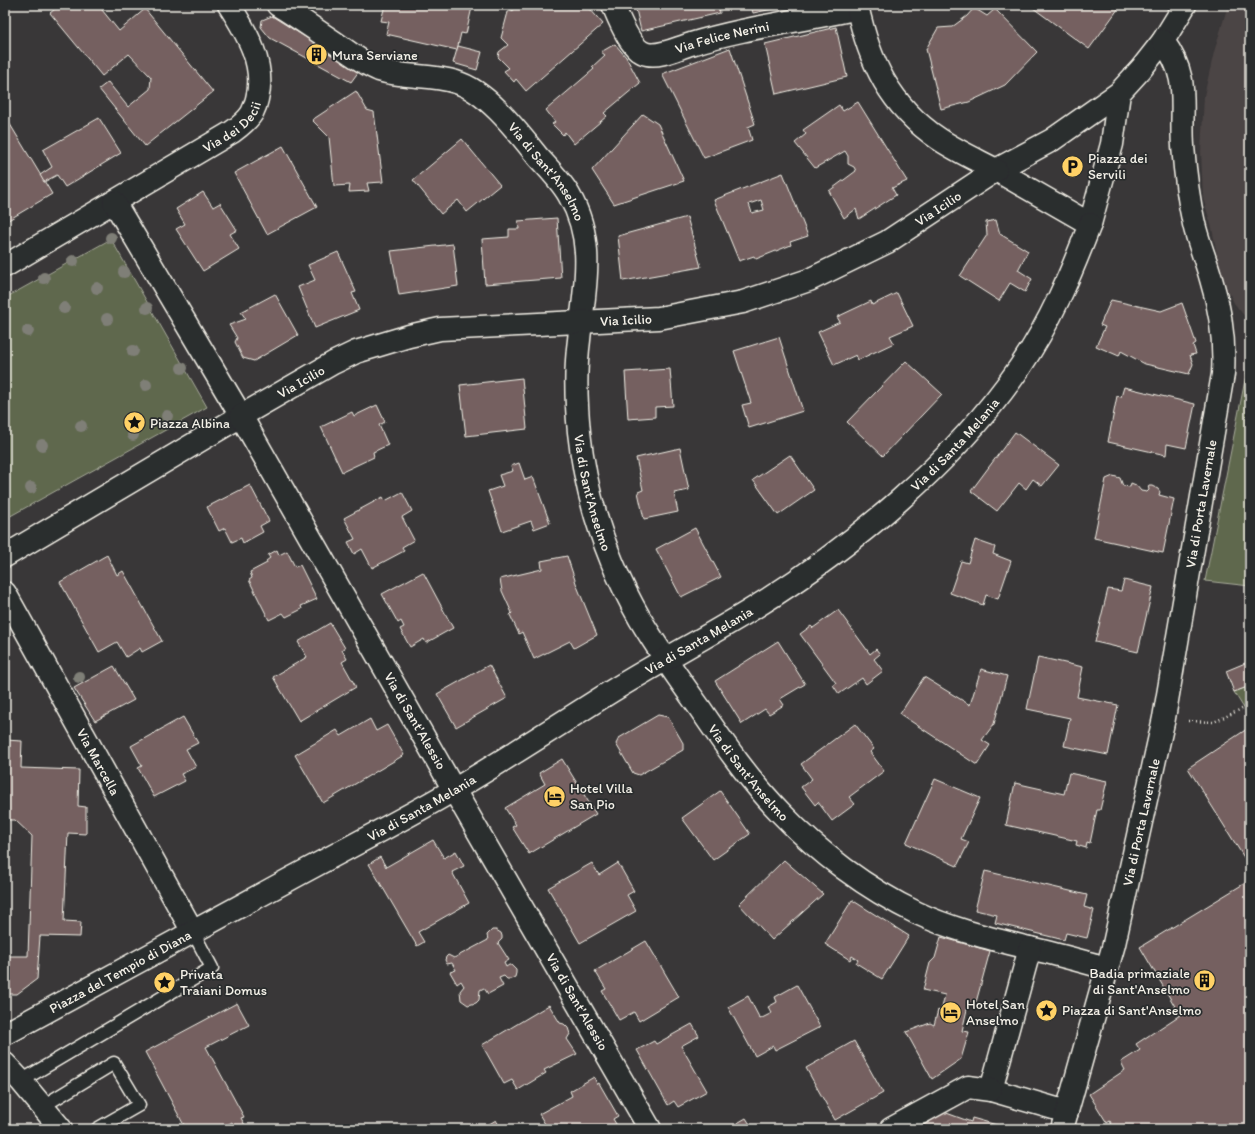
<svg xmlns="http://www.w3.org/2000/svg" width="1255" height="1134" font-family="Itim,sans-serif">
	<style>
		.built { fill: #4b4444 }
		.green { fill: #5e674e; stroke: #a9ac9b }
		.building { fill: #746160; stroke: #f4f1e8; fill-rule: evenodd }
		.lines { fill: none; stroke-linecap: round; stroke-linejoin: round }
		.service-casing { stroke: #f4f1e8; stroke-width: 15 }
		.minor-casing { stroke: #f4f1e8; stroke-width: 25 }
		.path { stroke: #f4f1e8; stroke-width: 2.5; stroke-dasharray: 1 3; stroke-linecap: butt }
		.service { stroke: #2a2d2e; stroke-width: 12 }
		.minor { stroke: #2a2d2e; stroke-width: 22 }
		.tree { fill: #7f7f77 }
		.labels { text-anchor: middle; dominant-baseline: central; stroke-width: 3.5; stroke-linejoin: round; paint-order: stroke }
		.street-label { font-size: 14px; fill: #f4f1e8; stroke: #2a2d2e }
		.poi-label { font-size: 14px; fill: #f4f1e8; stroke: #2a2d2e; text-anchor: start }
	</style>
	<rect width="100%" height="100%" fill="#393738"/>
	<filter id="ink" filterUnits="userSpaceOnUse"><feTurbulence type="fractalNoise" baseFrequency=".025" numOctaves="2"/><feDisplacementMap in="SourceGraphic" scale="8" xChannelSelector="R" yChannelSelector="G"/><feConvolveMatrix kernelMatrix="1 2 1 2 8 2 1 2 1" color-interpolation-filters="sRGB"/></filter>
	<g filter="url(#ink)">
		<path class="built" d="M1228,5H1250V334L1246,318L1234,303L1221,276L1212,228L1203,198L1201,151L1204,96L1214,52Z"/>
		<g class="green">
			<path d="M111,239L207,407L5,519V298Z"/>
			<path d="M1250,355V586L1205,581Z"/>
			<path d="M1250,686V718L1234,692Z"/>
		</g>
		<g class="building">
			<path d="M60,5H98L119,31L145,9L213,92L145,146L99,89L108,82L128,107L150,89L151,77L129,54L102,76L50,13Z"/>
			<path d="M385,5H465L472,7L466,34L461,33L457,50L386,34L389,22L381,21Z"/>
			<path d="M514,5H596L590,9L603,24L526,91L516,79L514,82L504,71L509,68L498,57L499,52L508,45L501,38L508,12L514,10Z"/>
			<path d="M635,5H719L720,13L641,31Z"/>
			<path d="M751,5H793L753,13Z"/>
			<path d="M1029,5H1121L1089,49Z"/>
			<path d="M974,8L987,16L995,9L1037,52L1005,85L969,102L941,109L926,49L938,28L952,27L967,16Z"/>
			<path d="M272,16L359,71L351,82L270,38L261,27L262,20Z"/>
			<path d="M836,27L847,77L776,94L765,44Z"/>
			<path d="M615,44L626,57L640,83L604,113L607,116L574,144L565,132L563,135L552,124L555,122L546,110L594,69L592,67L605,55L601,52Z"/>
			<path d="M458,46L482,52L477,70L453,63Z"/>
			<path d="M730,48L755,124L748,127L752,140L704,158L662,74Z"/>
			<path d="M356,91L367,110L374,112L383,182L367,183L369,191L349,192L350,185L334,186L329,137L312,120Z"/>
			<path d="M858,102L907,181L892,188L896,195L859,219L856,209L844,218L829,191L856,171L854,167L848,164V156L845,151L815,168L795,143L806,134L803,130L839,105L843,111Z"/>
			<path d="M643,114L658,124L684,181L614,204L592,170Z"/>
			<path d="M5,116L52,194L5,222Z"/>
			<path d="M99,118L121,153L65,187L57,175L44,182L40,175L52,167L43,150Z"/>
			<path d="M462,139L500,185L467,212L458,200L441,214L413,180Z"/>
			<path d="M283,146L317,207L267,234L234,173Z"/>
			<path d="M783,173L808,236L790,242L791,245L756,259L754,256L739,261L714,200ZM761,200L764,210L752,213L749,204Z"/>
			<path d="M203,192L213,207L220,203L237,230L230,234L239,249L203,271L176,229L185,224L176,209Z"/>
			<path d="M687,217L701,267L623,281L618,236Z"/>
			<path d="M557,218L561,278L485,284L482,239L509,237V229H519L518,221Z"/>
			<path d="M996,220L1000,234L1028,251L1018,270L1032,279L1025,292L1010,283L999,301L960,276L987,235L986,222Z"/>
			<path d="M453,244L458,286L399,295L391,251Z"/>
			<path d="M338,252L356,292L352,293L359,310L315,328L298,287L315,280L308,265Z"/>
			<path d="M897,293L913,326L890,336L894,343L858,360L856,355L834,365L818,332L840,322L837,317L871,301L872,305Z"/>
			<path d="M275,294L298,335L254,361L243,358L235,342L237,338L229,325L246,319L241,312Z"/>
			<path d="M1111,300L1161,311L1182,303L1196,343L1193,345L1196,354L1190,355L1193,364L1189,374L1145,364L1121,351L1119,356L1096,346L1105,327L1100,325Z"/>
			<path d="M779,337L803,411L749,428L742,405L751,403L734,351Z"/>
			<path d="M906,361L942,394L883,456L847,422Z"/>
			<path d="M670,369L673,406L655,407V417L628,419L625,372Z"/>
			<path d="M522,378L527,429L466,436L460,385Z"/>
			<path d="M1124,387L1195,404L1186,448L1167,444L1166,455L1108,442L1117,396L1121,397Z"/>
			<path d="M377,405L385,422L379,425L388,445L373,452L374,457L342,472L321,427L352,412L354,416Z"/>
			<path d="M1015,432L1059,465L1042,486L1033,479L1026,489L1019,483L997,511L971,491Z"/>
			<path d="M680,448L689,490L674,493L678,512L644,519L638,492L643,490L636,458Z"/>
			<path d="M790,455L814,490L778,515L753,480Z"/>
			<path d="M519,463L525,480L533,477L550,523L534,529L531,521L502,531L488,491L503,486L499,475L513,471L511,466Z"/>
			<path d="M1113,476L1120,478L1123,486L1130,487L1131,483L1136,485L1141,491L1147,492L1149,490L1148,486H1152L1158,489L1160,492L1159,495L1174,499L1163,553L1094,538L1106,479Z"/>
			<path d="M250,485L269,521L260,526L263,532L243,543L241,538L232,542L225,528L219,531L207,507Z"/>
			<path d="M402,492L412,511L402,517L414,540L402,547L404,551L372,568L362,549L354,554L348,542L355,539L344,518L383,497L385,501Z"/>
			<path d="M695,528L721,577L681,597L656,549Z"/>
			<path d="M975,540L995,547L993,554L1011,561L998,599L986,595L983,605L950,593L961,561L968,563Z"/>
			<path d="M277,550L279,555L287,551L295,567L300,565L317,599L301,606L302,609L286,617L283,613L269,620L249,580L252,578L250,572L267,563L266,561L270,558L268,555Z"/>
			<path d="M107,555L117,575L123,571L162,641L142,652L140,648L126,657L117,642L99,652L60,582Z"/>
			<path d="M567,556L577,586L597,635L574,648L570,641L534,659L522,632L519,634L510,615L512,613L502,591L500,579L542,569L541,561Z"/>
			<path d="M423,572L453,628L426,643L424,639L410,647L400,629L404,627L401,621L398,623L382,594Z"/>
			<path d="M1124,580L1153,587L1138,652L1095,642L1108,589L1121,591Z"/>
			<path d="M838,610L870,654L876,649L880,654L874,659L883,671L866,684L862,678L839,694L833,685L836,683L800,634L811,626L813,628Z"/>
			<path d="M330,623L345,648L342,650L347,659L342,662L356,687L299,721L273,677L307,657L298,642Z"/>
			<path d="M778,641L805,684L780,699L784,705L769,714L765,709L742,724L715,681Z"/>
			<path d="M1038,657L1083,667L1077,697L1118,705L1108,755L1064,746L1070,718L1027,709Z"/>
			<path d="M1250,661V686L1234,692L1226,671Z"/>
			<path d="M489,665L507,698L456,727L437,694Z"/>
			<path d="M114,666L134,700L95,721L74,688Z"/>
			<path d="M981,669L1007,676L994,724L982,740L990,745L977,765L900,714L924,677L970,705Z"/>
			<path d="M658,715L668,717L683,743V750L639,775L633,773L616,744L619,738Z"/>
			<path d="M183,717L198,743L186,749L196,767L181,774L185,781L154,797L138,768L142,766L131,746Z"/>
			<path d="M370,719L376,731L387,725L404,755L323,803L295,755L337,730L341,736Z"/>
			<path d="M855,724L874,749L870,752L884,771L849,797L855,804L832,821L818,802L815,805L801,787L812,779L801,764Z"/>
			<path d="M1250,727V867L1188,768Z"/>
			<path d="M5,740L22,741L21,768L79,770L78,806L86,807V834L68,833L64,921L81,922L80,937L40,936L37,979L17,994H5V956H28L32,836L15,820H5Z"/>
			<path d="M562,759L596,814L529,854L512,827L516,825L505,808L545,784L539,773Z"/>
			<path d="M1069,773L1107,781L1100,810H1097L1090,843L1087,842L1086,848L1076,845L1077,841L1006,825L1015,783L1064,794Z"/>
			<path d="M935,779L980,798L961,839L969,842L957,866L906,843Z"/>
			<path d="M720,791L750,834L713,860L682,818Z"/>
			<path d="M433,840L444,858L456,851L464,866L452,872L469,903L418,932L424,942L417,946L369,864L380,857L386,867Z"/>
			<path d="M784,860L823,894L772,940L739,904Z"/>
			<path d="M592,863L599,875L618,863L634,891L627,895L636,911L580,943L548,888Z"/>
			<path d="M985,871L1087,895L1084,907L1094,910L1087,938L1066,933L1064,940L995,923L997,915L975,910Z"/>
			<path d="M1250,880V1129H1114L1110,1121L1107,1123L1089,1094L1125,1070L1121,1062L1140,1050L1136,1044L1180,1015L1140,947Z"/>
			<path d="M852,900L909,936L882,979L856,963L858,960L852,956L850,960L825,944Z"/>
			<path d="M492,930H496L501,933L502,936V939L498,943L509,960L504,963L506,967L509,965H511L516,970V973L515,977L511,979H507L504,976L499,978L503,986L488,994L484,988L480,990L479,1000L476,1003L468,1005L461,1000L460,991L464,986L461,981L457,984L450,972L456,970L452,963L447,964L445,960L446,957L448,955L454,958L488,940L487,935Z"/>
			<path d="M941,937L990,951L975,1006L968,1005L962,1031L969,1032L961,1059L932,1079L906,1032L930,1023L934,1025L938,1010L941,1012L945,995L923,990L930,963L935,958Z"/>
			<path d="M646,941L679,997L639,1021L634,1012L619,1020L602,991L606,989L595,971Z"/>
			<path d="M797,985L820,1027L775,1050L773,1046L755,1056L728,1007L748,996L760,1019L772,1013L768,1007L777,1002L775,997Z"/>
			<path d="M237,1003L249,1025L206,1047L244,1117L241,1118L247,1129H236L232,1122L220,1129H186L145,1052Z"/>
			<path d="M549,1005L560,1023L564,1024L568,1028L570,1034L567,1039L577,1054L544,1070L546,1073L518,1090L512,1080L504,1084L482,1045Z"/>
			<path d="M692,1024L699,1036L681,1046L707,1091L678,1107L674,1101L668,1105L637,1050L654,1041L656,1044Z"/>
			<path d="M854,1041L883,1093L835,1120L806,1068Z"/>
			<path d="M594,1077L597,1084L599,1083L618,1116L613,1119L619,1129H548L539,1114L572,1096L570,1091Z"/>
			<path d="M941,1111L971,1122L972,1118L1011,1129H908Z"/>
			<path d="M746,1118L753,1129H727Z"/>
			<path d="M496,1120L501,1129H481Z"/>
		</g>
		<g class="lines">
			<defs>
				<g id="service">
					<path d="M21,1081L212,968L193,932"/>
					<path d="M43,1106L114,1063L139,1105L97,1129"/>
				</g>
				<g id="minor">
					<path id="s1" d="M278,5C298,17 317,31 337,44C350,53 364,64 379,70C404,78 431,74 456,82C487,91 518,132 538,157C549,169 561,181 569,195C597,243 584,289 579,340C575,370 576,402 579,432C586,498 607,561 640,619C658,649 678,678 699,707C724,744 750,781 781,813C819,853 867,889 917,913C951,929 989,938 1025,947C1053,953 1080,961 1107,968"/>
					<path id="s2" d="M613,5C619,19 631,51 647,54C661,57 677,48 691,44C745,27 802,21 858,8"/>
					<path d="M1119,93L1112,144L1090,224L996,170L1052,140L1119,93L1141,69L1163,41L1185,5"/>
					<path id="s3" d="M5,266L232,132C239,127 247,121 252,113C254,109 256,104 257,99C266,65 247,33 229,5"/>
					<path d="M5,556L241,416L114,202"/>
					<path id="s4" d="M5,593L193,932"/>
					<path d="M1030,948L991,1090L1067,1112"/>
					<path id="s5" d="M5,1034C101,982 196,930 292,878C347,848 403,820 457,788C506,759 555,727 604,696C653,665 704,639 754,608C851,548 955,462 1020,367C1050,323 1071,274 1090,224"/>
					<path d="M5,1064L21,1081L61,1129"/>
					<path id="s6" d="M650,1129L454,790L241,416L333,363L356,352L409,336L440,329L659,318L743,302L809,280L887,242L996,170C977,160 957,151 939,139C890,106 869,62 857,5"/>
					<path d="M891,1129L968,1087L991,1090"/>
					<path id="s7" d="M1062,1129L1114,944L1164,718L1223,374C1225,341 1221,311 1211,279C1206,260 1198,242 1194,224C1188,198 1185,172 1183,146C1180,103 1191,79 1163,41"/>
				</g>
			</defs>
			<use href="#service" class="service-casing"/>
			<use href="#minor" class="minor-casing"/>
			<path class="path" d="M1188,721L1214,722L1250,705"/>
			<use href="#service" class="service"/>
			<use href="#minor" class="minor"/>
		</g>
		<g class="tree">
			<circle cx="111" cy="238" r="6"/>
			<circle cx="73" cy="261" r="6"/>
			<circle cx="124" cy="272" r="6"/>
			<circle cx="44" cy="278" r="6"/>
			<circle cx="97" cy="288" r="6"/>
			<circle cx="64" cy="308" r="6"/>
			<circle cx="147" cy="308" r="6"/>
			<circle cx="107" cy="319" r="6"/>
			<circle cx="28" cy="331" r="6"/>
			<circle cx="133" cy="351" r="6"/>
			<circle cx="182" cy="368" r="6"/>
			<circle cx="146" cy="385" r="6"/>
			<circle cx="167" cy="416" r="6"/>
			<circle cx="81" cy="426" r="6"/>
			<circle cx="133" cy="435" r="6"/>
			<circle cx="42" cy="445" r="6"/>
			<circle cx="31" cy="488" r="6"/>
			<circle cx="79" cy="677" r="6"/>
		</g>
	</g>
	<defs>
		<symbol id="building-disc" viewBox="-11 -11 22 22"><circle r="9.5" fill="#ffd166" stroke="#2a2d2e"/><path d="M-4-6H4V6H1V3H-1V6H-4ZM-2.5-4.3h1.7v1.8h-1.7ZM.8-4.3h1.7v1.8H.8ZM-2.5-1h1.7V.8h-1.7ZM.8-1h1.7V.8H.8Z" fill="#111"/></symbol>
		<symbol id="parking-disc" viewBox="-11 -11 22 22"><circle r="9.5" fill="#ffd166" stroke="#2a2d2e"/><path d="M-3.5-5.5H1a3.5 3.5 0 0 1 0 7H-1V5.5H-3.5ZM-1-3.4V-.6H.8a1.4 1.4 0 0 0 0-2.8Z" fill="#111"/></symbol>
		<symbol id="sight-disc" viewBox="-11 -11 22 22"><circle r="9.5" fill="#ffd166" stroke="#2a2d2e"/><path d="M0-6L1.8-2.2L6-1.7L2.9 1.2L3.7 5.4L0 3.3L-3.7 5.4L-2.9 1.2L-6-1.7L-1.8-2.2Z" fill="#111"/></symbol>
		<symbol id="hotel-disc" viewBox="-11 -11 22 22"><circle r="9.5" fill="#ffd166" stroke="#2a2d2e"/><path d="M-6-4.5h1.5V1H6V5H4.5V3h-9V5H-6ZM-4 0a1.8 1.8 0 1 1 3.6 0ZM.5 0V-2.5h3Q6-2.5 6 0Z" fill="#111"/></symbol>
	</defs>
	<g fill-rule="evenodd">
		<use href="#building-disc" x="304" y="42" width="25" height="25"/>
		<use href="#parking-disc" x="1060" y="154" width="25" height="25"/>
		<use href="#sight-disc" x="122" y="410" width="25" height="25"/>
		<use href="#hotel-disc" x="542" y="784" width="25" height="25"/>
		<use href="#building-disc" x="1192" y="968" width="25" height="25"/>
		<use href="#sight-disc" x="152" y="970" width="25" height="25"/>
		<use href="#sight-disc" x="1034" y="998" width="25" height="25"/>
		<use href="#hotel-disc" x="938" y="1000" width="25" height="25"/>
	</g>
	<g class="labels">
		<g class="street-label">
			<text stroke="none"><textPath href="#s2" startOffset="139">Via Felice Nerini</textPath></text>
			<text stroke="none"><textPath href="#s3" startOffset="267">Via dei Decii</textPath></text>
			<text stroke="none"><textPath href="#s1" startOffset="328">Via di Sant'Anselmo</textPath></text>
			<text stroke="none"><textPath href="#s6" startOffset="1563">Via Icilio</textPath></text>
			<text stroke="none"><textPath href="#s6" startOffset="1227">Via Icilio</textPath></text>
			<text stroke="none"><textPath href="#s6" startOffset="891">Via Icilio</textPath></text>
			<text stroke="none"><textPath href="#s5" startOffset="1122">Via di Santa Melania</textPath></text>
			<text stroke="none"><textPath href="#s1" startOffset="663">Via di Sant'Anselmo</textPath></text>
			<text stroke="none"><textPath href="#s7" startOffset="641">Via di Porta Lavernale</textPath></text>
			<text stroke="none"><textPath href="#s5" startOffset="798">Via di Santa Melania</textPath></text>
			<text transform="translate(415 721) rotate(60)">Via di Sant'Alessio</text>
			<text stroke="none"><textPath href="#s4" startOffset="193">Via Marcella</textPath></text>
			<text stroke="none"><textPath href="#s1" startOffset="987">Via di Sant'Anselmo</textPath></text>
			<text stroke="none"><textPath href="#s5" startOffset="474">Via di Santa Melania</textPath></text>
			<text stroke="none"><textPath href="#s7" startOffset="317">Via di Porta Lavernale</textPath></text>
			<text stroke="none"><textPath href="#s5" startOffset="131">Piazza del Tempio di Diana</textPath></text>
			<text transform="translate(577 1002) rotate(60)">Via di Sant'Alessio</text>
		</g>
		<g class="poi-label">
			<text x="332" y="55">Mura Serviane</text>
			<text x="1088" y="158">Piazza dei<tspan x="1088" dy="16">Servili</tspan></text>
			<text x="150" y="423">Piazza Albina</text>
			<text x="570" y="788">Hotel Villa<tspan x="570" dy="16">San Pio</tspan></text>
			<text x="1190" y="973" text-anchor="end">Badia primaziale<tspan x="1190" dy="16">di Sant'Anselmo</tspan></text>
			<text x="180" y="974">Privata<tspan x="180" dy="16">Traiani Domus</tspan></text>
			<text x="966" y="1004">Hotel San<tspan x="966" dy="16">Anselmo</tspan></text>
			<text x="1062" y="1010">Piazza di Sant'Anselmo</text>
		</g>
	</g>
	<rect width="1255" height="1134" fill="none" stroke="#2a2d2e" stroke-width="20"/>
	<rect x="10" y="10" width="1235" height="1114" fill="none" stroke="#f4f1e8" stroke-width="1.5" filter="url(#ink)"/>
</svg>
